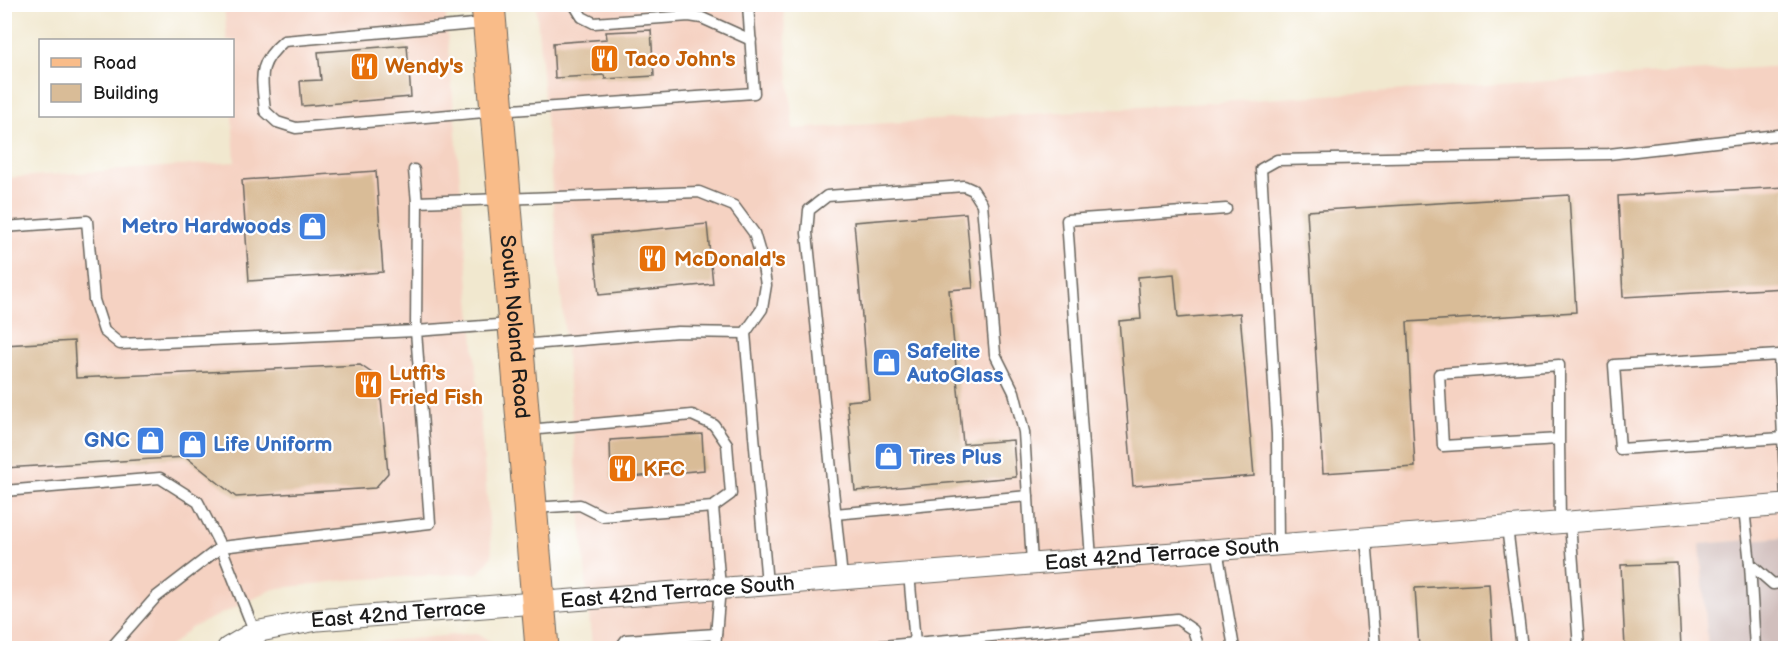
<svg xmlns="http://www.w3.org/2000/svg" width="1790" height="653" font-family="'Balsamiq Sans',sans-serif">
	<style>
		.built { fill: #f5d2c2 }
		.industrial { fill: #d1bfbd }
		.building { fill: #d9bc97 }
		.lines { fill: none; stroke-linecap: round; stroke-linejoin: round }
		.lane-casing { stroke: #67635b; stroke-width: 13 }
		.street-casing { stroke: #67635b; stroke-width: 23 }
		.primary-casing { stroke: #67635b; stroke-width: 35 }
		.lane { stroke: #fff; stroke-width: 10 }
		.street { stroke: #fff; stroke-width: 21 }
		.primary { stroke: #f9bc89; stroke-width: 33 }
		.labels { text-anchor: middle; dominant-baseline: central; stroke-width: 4.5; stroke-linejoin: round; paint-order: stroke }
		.food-label { font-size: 21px; font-weight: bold; fill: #c56008; stroke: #fff; text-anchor: start }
		.shop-label { font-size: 21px; font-weight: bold; fill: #366cbe; stroke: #fff; text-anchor: start }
		.street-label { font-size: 21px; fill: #1c1c1c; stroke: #fff }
	</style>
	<rect width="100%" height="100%" fill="#fff"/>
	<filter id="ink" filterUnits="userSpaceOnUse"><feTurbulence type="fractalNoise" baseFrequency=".0167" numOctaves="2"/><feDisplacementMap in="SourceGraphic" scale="12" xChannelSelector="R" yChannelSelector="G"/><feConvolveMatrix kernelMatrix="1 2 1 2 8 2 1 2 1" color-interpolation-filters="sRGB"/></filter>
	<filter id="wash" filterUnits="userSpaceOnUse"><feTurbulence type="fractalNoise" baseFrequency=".008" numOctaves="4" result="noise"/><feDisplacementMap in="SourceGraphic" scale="24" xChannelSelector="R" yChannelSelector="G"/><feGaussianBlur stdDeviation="1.35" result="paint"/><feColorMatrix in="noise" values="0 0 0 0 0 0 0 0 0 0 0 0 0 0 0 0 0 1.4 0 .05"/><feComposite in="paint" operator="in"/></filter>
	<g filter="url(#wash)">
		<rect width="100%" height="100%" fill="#f1e8cf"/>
		<g class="built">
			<path d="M224,5H445L492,556L479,573L347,580L274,589L191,628L168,648H5V178L235,162L232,116V40H227Z"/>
			<path d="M536,5H783L793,129L1785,66V537L1701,544L1708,648H592Z"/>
			<path d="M476,633L499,646V648H334L345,645Z"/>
		</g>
		<path class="industrial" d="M1785,537V648H1708L1700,544Z"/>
		<g id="blocks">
			<g class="building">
				<path d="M651,30L654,76L605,79L604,75L555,78L553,43L607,39L606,32Z"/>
				<path d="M407,45L411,97L302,106L300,81L321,80L318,52Z"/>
				<path d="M376,171L383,272L249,281L242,180Z"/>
				<path d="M1786,187V288L1623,297L1618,196Z"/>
				<path d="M1569,195L1576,312L1407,322L1415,467L1323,473L1307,211Z"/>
				<path d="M966,213L973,288L949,290L963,444L1013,440L1016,477L855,491L847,401L869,399L854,222Z"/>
				<path d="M707,224L713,284L599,295L593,235Z"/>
				<path d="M1174,274L1178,318L1240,313L1254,476L1133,486L1119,321L1141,319L1138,277Z"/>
				<path d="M74,341L76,378L360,365L379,378L388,473L375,488L236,497L186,457L4,468V345Z"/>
				<path d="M702,434L704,470L611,479L610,440Z"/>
				<path d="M1677,563L1681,648H1625L1621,565Z"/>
				<path d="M1489,584L1493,648H1419L1415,588Z"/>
			</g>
		</g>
	</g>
	<g filter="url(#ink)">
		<use href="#blocks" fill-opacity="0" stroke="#67635b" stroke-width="1.5"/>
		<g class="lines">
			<defs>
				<g id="lane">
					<path d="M574,4L582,17L594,23L689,16L702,18L751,40"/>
					<path d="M486,23L284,41C256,65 262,77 265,111L277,122L296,128L496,111L754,93L748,4"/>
					<path d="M417,202L699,192L734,206L754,233L762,260L766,285L762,309L745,333L678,332L520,345"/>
					<path d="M4,227L87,221L94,300L104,331L120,344L416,331L417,202L414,170"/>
					<path d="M745,333L767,584"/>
					<path d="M528,430L692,415L714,425L727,444L731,494L713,507L602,516L580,505L533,508"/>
					<path d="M1782,438L1620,449L1614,365L1779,355L1786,498"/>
					<path d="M1559,439V365L1439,374L1443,446L1559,439L1560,523"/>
					<path d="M4,491L160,478L198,502L221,547L261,648"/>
					<path d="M713,507L720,587L715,648"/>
					<path d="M1744,509L1750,564L1773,584L1786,582"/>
					<path d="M835,514L1028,496"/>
					<path d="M1570,522L1579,648"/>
					<path d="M1507,527L1522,648"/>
					<path d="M1366,538L1375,648"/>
					<path d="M1278,544L1277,434L1261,169L1277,160L1609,154L1786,134"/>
					<path d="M1217,549L1234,648"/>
					<path d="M1091,559L1067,220L1226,209"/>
					<path d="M1750,564L1755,648"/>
					<path d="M909,573L915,643"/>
					<path d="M842,578L807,233L809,210L827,196L964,186L973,190L982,204L995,354L1014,392L1024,432L1032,563"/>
					<path d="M111,648L156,597L221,547L430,523L416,331L511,324"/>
					<path d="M620,648L626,640L716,634"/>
					<path d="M860,648L1177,619L1193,630L1199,648"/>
				</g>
				<g id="street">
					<path id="s1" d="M228,648L255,632L317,620L1786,505"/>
				</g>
				<g id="primary">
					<path id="s2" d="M488,4L542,648"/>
				</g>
			</defs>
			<use href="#lane" class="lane-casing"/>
			<use href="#street" class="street-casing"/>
			<use href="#primary" class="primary-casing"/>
			<use href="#lane" class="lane"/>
			<use href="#street" class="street"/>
			<use href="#primary" class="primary"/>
		</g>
	</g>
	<defs>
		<symbol id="restaurant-square" viewBox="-11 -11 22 22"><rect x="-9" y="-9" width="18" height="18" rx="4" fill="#e8710a" stroke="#fff"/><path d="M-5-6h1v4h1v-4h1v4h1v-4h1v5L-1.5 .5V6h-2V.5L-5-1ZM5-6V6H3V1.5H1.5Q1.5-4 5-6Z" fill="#fff"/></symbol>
		<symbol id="shop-square" viewBox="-11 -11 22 22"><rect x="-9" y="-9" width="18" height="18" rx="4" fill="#3f7fe0" stroke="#fff"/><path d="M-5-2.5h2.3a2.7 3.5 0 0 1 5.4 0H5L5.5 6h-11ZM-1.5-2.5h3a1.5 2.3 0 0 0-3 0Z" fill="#fff"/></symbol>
	</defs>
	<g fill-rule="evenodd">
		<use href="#restaurant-square" x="588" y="42" width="33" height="33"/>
		<use href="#restaurant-square" x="348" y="50" width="33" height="33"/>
		<use href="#shop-square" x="296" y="210" width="33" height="33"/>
		<use href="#restaurant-square" x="636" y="242" width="33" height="33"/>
		<use href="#shop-square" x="870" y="346" width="33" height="33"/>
		<use href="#restaurant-square" x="352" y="368" width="33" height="33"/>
		<use href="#shop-square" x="134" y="424" width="33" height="33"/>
		<use href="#shop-square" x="176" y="428" width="33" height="33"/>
		<use href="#shop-square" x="872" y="440" width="33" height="33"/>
		<use href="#restaurant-square" x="606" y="452" width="33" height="33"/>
	</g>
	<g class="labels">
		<g class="food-label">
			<text x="625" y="59">Taco John's</text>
			<text x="385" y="66">Wendy's</text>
			<text x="674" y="259">McDonald's</text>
			<text x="389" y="373">Lutfi's<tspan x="389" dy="24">Fried Fish</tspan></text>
			<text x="643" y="469">KFC</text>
		</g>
		<g class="shop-label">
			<text x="291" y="226" text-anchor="end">Metro Hardwoods</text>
			<text x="907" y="351">Safelite<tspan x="907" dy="24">AutoGlass</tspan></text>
			<text x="130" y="440" text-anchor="end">GNC</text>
			<text x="213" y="444">Life Uniform</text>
			<text x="909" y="457">Tires Plus</text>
		</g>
		<g class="street-label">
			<text stroke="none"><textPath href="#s2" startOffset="324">South Noland Road</textPath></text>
			<text stroke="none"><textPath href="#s1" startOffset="942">East 42nd Terrace South</textPath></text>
			<text stroke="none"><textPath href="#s1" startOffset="456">East 42nd Terrace South</textPath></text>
			<text stroke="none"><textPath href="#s1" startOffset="176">East 42nd Terrace</textPath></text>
		</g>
	</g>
	<rect width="1790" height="653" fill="none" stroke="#fff" stroke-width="24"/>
	<rect x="39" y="39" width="195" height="78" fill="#ffffff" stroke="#a4a4a4" stroke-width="1.5"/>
	<rect x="51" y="58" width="30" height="9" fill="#f9bc89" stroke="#a4a4a4" stroke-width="1.5"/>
	<text x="93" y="69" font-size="18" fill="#1c1c1c">Road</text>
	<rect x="51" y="84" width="30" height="18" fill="#d9bc97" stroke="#a4a4a4" stroke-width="1.5"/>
	<text x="93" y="99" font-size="18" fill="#1c1c1c">Building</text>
</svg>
